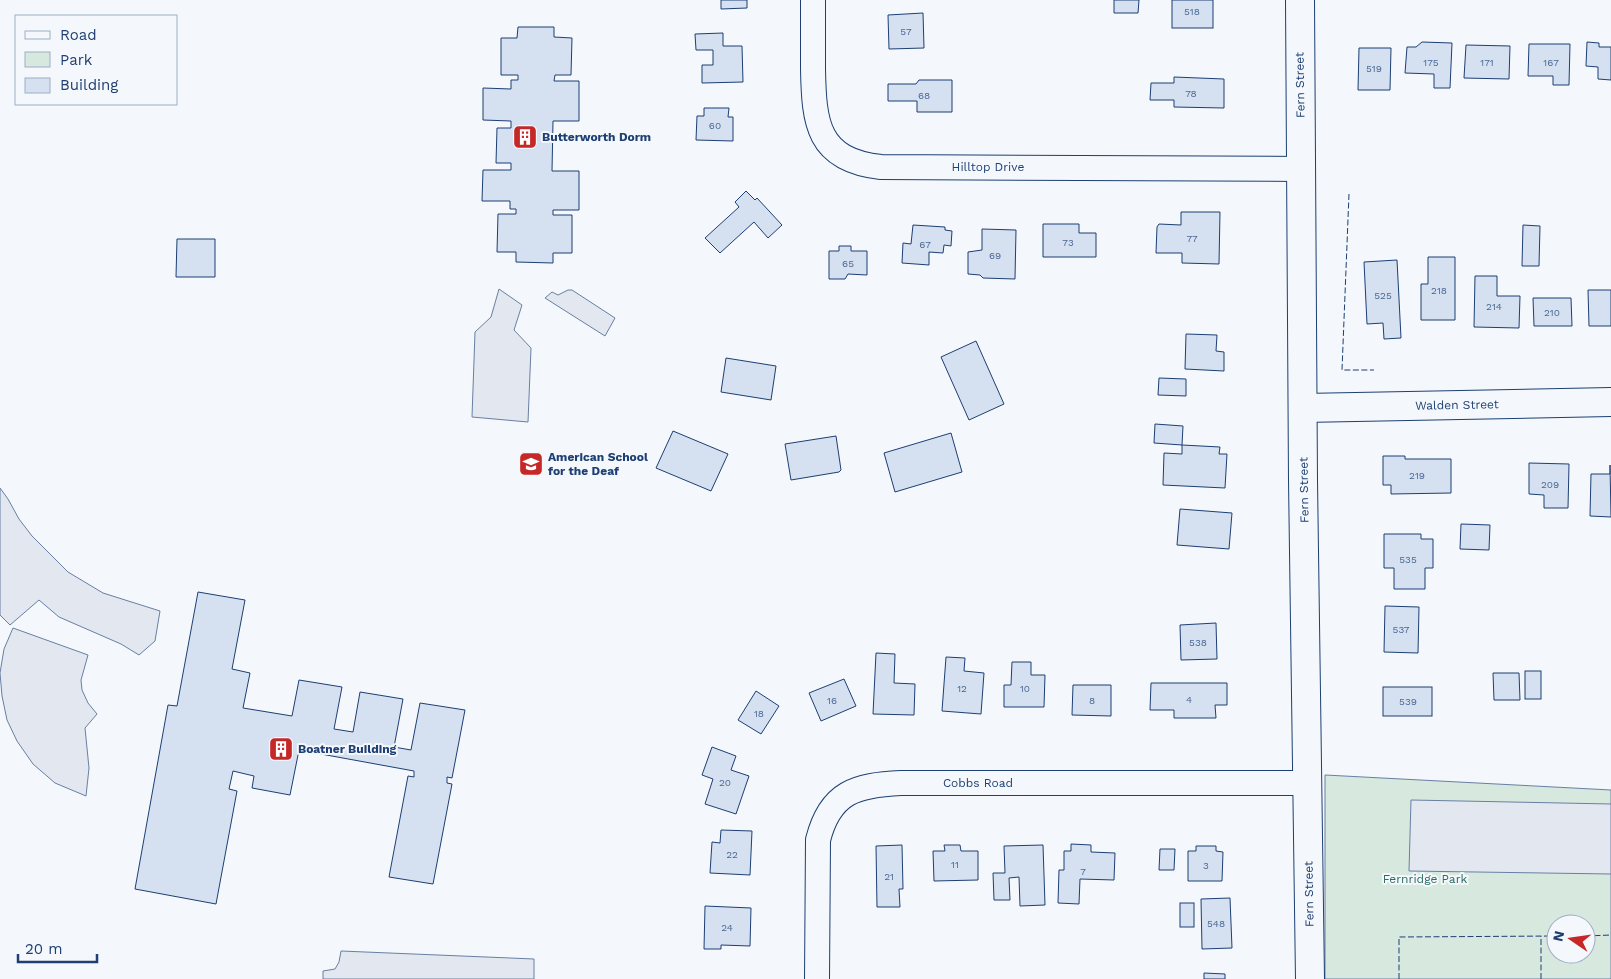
<svg xmlns="http://www.w3.org/2000/svg" width="1611" height="979" font-family="'Work Sans',sans-serif">
	<style>
		.green { fill: #d7e8df; stroke: #687fa3; fill-rule: evenodd }
		.parking { fill: #e3e8f0; stroke: #687fa3 }
		.building { fill: #d5e0f0; stroke: #1d3f73 }
		.lines { fill: none; stroke-linecap: round; stroke-linejoin: round }
		.street-casing { stroke: #1d3f73; stroke-width: 26 }
		.secondary-casing { stroke: #1d3f73; stroke-width: 30 }
		.street { stroke: #f4f7fb; stroke-width: 24 }
		.secondary { stroke: #f4f7fb; stroke-width: 28 }
		.fence { stroke: #1d3f73; stroke-width: 1; stroke-dasharray: 6 2.5; stroke-linecap: butt }
		.labels { text-anchor: middle; dominant-baseline: central; stroke-width: 4; stroke-linejoin: round; paint-order: stroke }
		.number-label { font-size: 10px; fill: #4b6792 }
		.street-label { font-size: 12px; fill: #1d3f73; stroke: #f4f7fb }
		.poi-label { font-size: 12px; font-weight: bold; fill: #1d3f73; stroke: #f4f7fb; text-anchor: start }
		.park-label { font-size: 12px; fill: #2c6c60; stroke: #f4f7fb }
	</style>
	<rect width="100%" height="100%" fill="#f4f7fb"/>
	<path class="green" d="M1325,775L1611,790V979H1325ZM1556,924H1586V954H1556Z"/>
	<g class="parking">
		<path d="M499,289L522,305L514,330L531,348L528,422L472,417L475,332L491,317Z"/>
		<path d="M568,290H572L615,318L605,336L545,298L552,292L558,295Z"/>
		<path d="M0,488L8,499L19,519L32,536L68,572L103,593L160,611L155,641L139,655L121,644L59,617L39,600L10,625L0,615Z"/>
		<path d="M13,628L88,655L81,680L82,690L88,703L97,714L85,728L89,768L86,796L55,783L33,764L17,741L7,720L2,696L0,673L4,649Z"/>
		<path d="M1411,800L1611,804V874L1409,871Z"/>
		<path d="M341,951L534,959V979H323V971L335,969L339,962Z"/>
	</g>
	<g class="building">
		<path d="M721,0H747V8L721,9Z"/>
		<path d="M1114,0H1139L1138,13H1114Z"/>
		<rect x="1172" y="0" width="41" height="28"/>
		<path d="M923,13L924,48L889,49L888,15Z"/>
		<path d="M518,27H554V37L572,38L571,75H555L554,81H579V121H553L552,171H579V210H553V215H572V253H553V263L516,262V252H497L498,214H516V209H510V201H482L483,170H511V163H496L497,128H511V121L483,120V88L511,89V80H518V75H501V38H517Z"/>
		<path d="M723,33V46H742L743,82L702,83V65H713V50H696L695,34Z"/>
		<path d="M1422,42L1452,43L1450,88H1434V74L1405,73L1407,47H1416Z"/>
		<path d="M1587,42L1599,43V47H1611V80L1598,79V67L1586,66Z"/>
		<path d="M1529,44H1570L1569,85H1553V76H1528Z"/>
		<path d="M1466,45L1510,46L1509,79L1464,78Z"/>
		<path d="M1359,48H1391L1390,90H1358Z"/>
		<path d="M1174,77L1224,79V108L1174,107V100H1150L1151,83H1174Z"/>
		<path d="M919,80H952V112H917V101H888V84H916Z"/>
		<path d="M704,108H729L728,117H733V141L696,140L697,116H704Z"/>
		<path d="M746,191L755,200L757,198L782,225L768,238L754,222L720,253L705,238L739,207L735,202Z"/>
		<path d="M1181,212H1220L1219,264L1182,263V253H1156L1157,227L1159,224L1181,225Z"/>
		<path d="M1043,224H1079V233H1096V257H1043Z"/>
		<path d="M913,225L945,227V230L952,231L951,246L944,245L943,253L929,252V265L902,263L903,243L911,244Z"/>
		<path d="M1523,225L1540,226L1539,266H1522Z"/>
		<path d="M982,229L1016,230L1015,279L983,278L980,275L968,274V252L982,250Z"/>
		<path d="M177,239H215V277H176Z"/>
		<path d="M839,246H851V251H867V275L848,274L845,279H829V251H839Z"/>
		<path d="M1428,257H1455V320H1421V284H1428Z"/>
		<path d="M1397,260L1401,338L1384,339L1383,323L1367,324L1364,262Z"/>
		<path d="M1475,276H1497V296H1520L1519,328L1474,327Z"/>
		<path d="M1588,290H1611V326H1589Z"/>
		<path d="M1533,298H1571L1572,326H1534Z"/>
		<path d="M1186,334L1217,335L1216,351L1224,352V371L1185,369Z"/>
		<path d="M976,341L1004,404L969,420L941,357Z"/>
		<path d="M726,358L776,366L771,400L721,392Z"/>
		<path d="M1159,378L1186,379V396L1158,395Z"/>
		<path d="M1155,424L1183,426L1182,445L1154,443Z"/>
		<path d="M673,431L728,454L711,491L656,468Z"/>
		<path d="M951,433L962,472L895,492L884,453Z"/>
		<path d="M836,436L841,470L839,472L791,480L785,444Z"/>
		<path d="M1182,445L1220,447L1219,454H1227L1225,488L1163,485L1164,453L1182,454Z"/>
		<path d="M1383,456H1405V459H1451V493L1391,494V485H1383Z"/>
		<path d="M1529,463L1569,464L1568,508H1544V495L1529,494Z"/>
		<path d="M1610,465L1611,517L1590,516L1591,474H1610Z"/>
		<path d="M1180,509L1232,513L1229,549L1177,545Z"/>
		<path d="M1461,524L1490,525L1489,550L1460,549Z"/>
		<path d="M1384,534H1421V539H1433V568H1425V589H1394V568H1384Z"/>
		<path d="M198,592L245,600L232,669L250,673L243,708L292,716L299,680L342,687L334,729L353,732L360,692L403,699L394,747L411,750L420,703L465,710L452,778L447,777V783L452,784L433,884L389,877L408,776L414,777V771L299,750L290,795L252,788L254,776L233,771L229,789L237,791L216,904L135,889L168,705L177,706Z"/>
		<path d="M1385,606L1419,607L1418,653L1384,652Z"/>
		<path d="M1216,623L1217,659L1181,660L1180,625Z"/>
		<path d="M876,653L895,654L894,683L915,684L914,715L873,714Z"/>
		<path d="M946,657L965,658L964,671L984,673L981,714L942,711Z"/>
		<path d="M1012,662H1031V675H1045L1044,707H1004V685H1011Z"/>
		<rect x="1525" y="671" width="16" height="28"/>
		<path d="M1493,673H1519L1520,700H1494Z"/>
		<path d="M844,679L856,706L821,721L809,693Z"/>
		<path d="M1151,683H1227V705H1215L1216,718H1174V710H1150Z"/>
		<path d="M1073,685H1111V716L1072,715Z"/>
		<rect x="1383" y="687" width="49" height="29"/>
		<path d="M756,691L779,706L761,734L738,720Z"/>
		<path d="M712,747L736,756L731,770L749,776L736,814L705,804L713,779L702,775Z"/>
		<path d="M721,830L752,831L750,875L710,873L712,842L720,843Z"/>
		<path d="M1071,844L1091,845V852L1115,853L1114,880L1080,879L1079,904L1058,903L1059,870H1064V851H1071Z"/>
		<path d="M902,845L903,889H899L900,907H877L876,846Z"/>
		<path d="M944,845H960L961,851H978V880L934,881L933,851H945Z"/>
		<path d="M1043,845L1045,905L1020,906L1019,877L1009,878L1010,900H994L993,873H1005L1004,846Z"/>
		<path d="M1196,846H1216V851L1223,852L1222,881H1188V851H1196Z"/>
		<path d="M1160,849H1175L1174,870H1159Z"/>
		<path d="M1230,898L1232,948L1202,949L1201,899Z"/>
		<rect x="1180" y="903" width="14" height="24"/>
		<path d="M705,906L751,908L750,946L721,945V949H704Z"/>
		<path d="M1204,973L1225,974V979H1204Z"/>
	</g>
	<g class="lines">
		<defs>
			<g id="street">
				<path d="M813,0C813,23 813,46 813,69C814,123 817,160 881,167L1301,169"/>
				<path d="M817,979L818,840C830,792 856,785 901,783H1307"/>
			</g>
			<g id="secondary">
				<path d="M1300,0L1303,480L1310,979"/>
				<path d="M1303,408L1611,402"/>
			</g>
		</defs>
		<use href="#street" class="street-casing"/>
		<use href="#secondary" class="secondary-casing"/>
		<use href="#street" class="street"/>
		<use href="#secondary" class="secondary"/>
		<g class="fence">
			<path d="M1349,194L1342,370H1374"/>
			<path d="M1586,936L1611,935"/>
			<path d="M1399,979V937L1556,936"/>
			<path d="M1541,979V936"/>
		</g>
	</g>
	<defs>
		<symbol id="building-square" viewBox="-11 -11 22 22"><rect x="-9" y="-9" width="18" height="18" rx="4" fill="#c62828" stroke="#f4f7fb"/><path d="M-4-6H4V6H1V3H-1V6H-4ZM-2.5-4.3h1.7v1.8h-1.7ZM.8-4.3h1.7v1.8H.8ZM-2.5-1h1.7V.8h-1.7ZM.8-1h1.7V.8H.8Z" fill="#fff"/></symbol>
		<symbol id="school-square" viewBox="-11 -11 22 22"><rect x="-9" y="-9" width="18" height="18" rx="4" fill="#c62828" stroke="#f4f7fb"/><path d="M0-5L7-2L0 1L-7-2ZM-4 1L0 2.5L4 1V4Q0 6-4 4Z" fill="#fff"/></symbol>
	</defs>
	<g fill-rule="evenodd">
		<use href="#building-square" x="511" y="123" width="28" height="28"/>
		<use href="#school-square" x="517" y="450" width="28" height="28"/>
		<use href="#building-square" x="267" y="735" width="28" height="28"/>
	</g>
	<g class="labels">
		<g class="number-label">
			<text x="1192" y="11">518</text>
			<text x="906" y="31">57</text>
			<text x="1431" y="62">175</text>
			<text x="1487" y="62">171</text>
			<text x="1551" y="62">167</text>
			<text x="1374" y="68">519</text>
			<text x="1191" y="93">78</text>
			<text x="924" y="95">68</text>
			<text x="715" y="125">60</text>
			<text x="1192" y="238">77</text>
			<text x="1068" y="242">73</text>
			<text x="925" y="244">67</text>
			<text x="995" y="255">69</text>
			<text x="848" y="263">65</text>
			<text x="1439" y="290">218</text>
			<text x="1383" y="295">525</text>
			<text x="1494" y="306">214</text>
			<text x="1552" y="312">210</text>
			<text x="1417" y="475">219</text>
			<text x="1550" y="484">209</text>
			<text x="1408" y="559">535</text>
			<text x="1401" y="629">537</text>
			<text x="1198" y="642">538</text>
			<text x="962" y="688">12</text>
			<text x="1025" y="688">10</text>
			<text x="1189" y="699">4</text>
			<text x="832" y="700">16</text>
			<text x="1092" y="700">8</text>
			<text x="1408" y="701">539</text>
			<text x="759" y="713">18</text>
			<text x="725" y="782">20</text>
			<text x="732" y="854">22</text>
			<text x="955" y="864">11</text>
			<text x="1206" y="865">3</text>
			<text x="1083" y="871">7</text>
			<text x="889" y="876">21</text>
			<text x="1216" y="923">548</text>
			<text x="727" y="927">24</text>
		</g>
		<g class="street-label">
			<text transform="translate(1300 85) rotate(-91)">Fern Street</text>
			<text x="988" y="167">Hilltop Drive</text>
			<text transform="translate(1457 405) rotate(-1)">Walden Street</text>
			<text transform="translate(1304 490) rotate(-91)">Fern Street</text>
			<text x="978" y="783">Cobbs Road</text>
			<text transform="translate(1309 894) rotate(-91)">Fern Street</text>
		</g>
		<g class="poi-label">
			<text x="542" y="137">Butterworth Dorm</text>
			<text x="548" y="457">American School<tspan x="548" dy="14">for the Deaf</tspan></text>
			<text x="298" y="749">Boatner Building</text>
		</g>
		<g class="park-label">
			<text x="1425" y="879">Fernridge Park</text>
		</g>
	</g>
	<rect x="15" y="15" width="162" height="90" fill="#f4f7fb" stroke="#9eadc5"/>
	<rect x="25" y="31" width="25" height="8" fill="#f4f7fb" stroke="#9eadc5"/>
	<text x="60" y="40" font-size="15" fill="#1d3f73">Road</text>
	<rect x="25" y="52" width="25" height="15" fill="#d7e8df" stroke="#9eadc5"/>
	<text x="60" y="65" font-size="15" fill="#1d3f73">Park</text>
	<rect x="25" y="78" width="25" height="15" fill="#d5e0f0" stroke="#9eadc5"/>
	<text x="60" y="90" font-size="15" fill="#1d3f73">Building</text>
	<g transform="translate(1571 939) rotate(283)"><circle r="24" fill="#f4f7fb" stroke="#9eadc5"/>
	<path d="M0-4L9 19L0 12L-9 19Z" fill="#c62828"/>
	<text y="-8" font-size="14" font-weight="bold" text-anchor="middle" fill="#1d3f73">N</text>
	</g>
	<path d="M18 954v8h79v-8" fill="none" stroke="#1d3f73" stroke-width="2.5"/>
	<text x="25" y="954" font-size="15" fill="#1d3f73" stroke="#f4f7fb" stroke-width="4" paint-order="stroke">20 m</text>
</svg>
